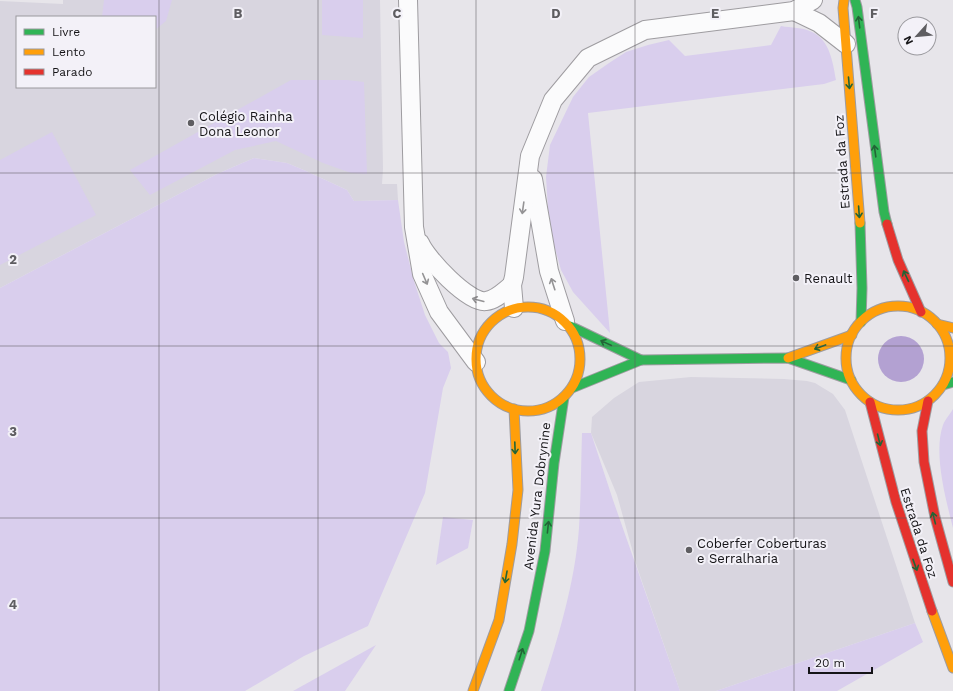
<svg xmlns="http://www.w3.org/2000/svg" width="953" height="691" font-family="'Work Sans',sans-serif">
	<style>
		.built { fill: #d8d5df; fill-rule: evenodd }
		.green { fill: #d9ceed }
		.water { fill: #b3a1d2 }
		.lines { fill: none; stroke-linecap: round; stroke-linejoin: round }
		.street-casing { stroke: #9e9ca0; stroke-width: 20 }
		.fast-casing { stroke: #9e9ca0; stroke-width: 11 }
		.slow-casing { stroke: #9e9ca0; stroke-width: 11 }
		.jam-casing { stroke: #9e9ca0; stroke-width: 11 }
		.street { stroke: #fbfbfc; stroke-width: 18 }
		.fast { stroke: #30b455; stroke-width: 9 }
		.slow { stroke: #ff9f0a; stroke-width: 9 }
		.jam { stroke: #e5322d; stroke-width: 9 }
		.oneway { stroke: #226436 }
		.oneway2 { stroke: #949395 }
		.grid { fill: none; stroke: #5e5d61; stroke-width: 1; stroke-opacity: 0.55 }
		.poi-dot { fill: #5e5d61; stroke: #f3f1f8; stroke-width: 1.5 }
		.labels { text-anchor: middle; dominant-baseline: central; stroke-width: 4; stroke-linejoin: round; paint-order: stroke }
		.poi-label { font-size: 13px; fill: #151417; stroke: #f3f1f8; text-anchor: start }
		.street-label { font-size: 13px; fill: #151417; stroke: #f3f1f8 }
		.grid-label { font-size: 13px; text-anchor: middle; font-weight: bold; fill: #5e5d61; stroke: #f3f1f8; stroke-width: 4; stroke-linejoin: round; paint-order: stroke }
	</style>
	<rect width="100%" height="100%" fill="#e7e5ea"/>
	<g class="built">
		<path d="M63,0H380L383,169L382,184H397L398,200L354,201L347,190L306,171L287,163L254,158L217,174L0,288V1L63,4ZM17,17H155V87H17Z"/>
		<path d="M691,377L784,379L807,381L815,383L833,394L845,410L915,623L716,691H680L637,567L617,495L591,433L592,417L614,398L639,382Z"/>
	</g>
	<g class="green">
		<path d="M104,0H172L166,21L155,30V17H102Z"/>
		<path d="M322,0H363V38L322,35Z"/>
		<path d="M781,26C791,28 803,27 812,32C830,40 833,63 836,80L824,84L588,113L610,333L573,292L561,270L553,241L548,209L546,177L550,145L573,97L589,77L609,63L626,52L648,45L669,40L685,56L771,45Z"/>
		<path d="M291,80H347L364,82L367,174L351,173L323,163L276,141L235,150L150,195L130,170Z"/>
		<path d="M52,132L96,215L0,265V160Z"/>
		<path d="M254,158L287,163L306,171L347,190L354,201L398,200L404,242L414,281L425,315L439,343L448,352L451,368L443,388L425,493L368,626L304,656L245,691H0V288L217,174Z"/>
		<path d="M953,409V528C946,500 933,453 943,425C945,420 950,414 953,409Z"/>
		<path d="M582,433H591L613,500L680,691H541C558,638 575,583 579,528C581,496 581,465 582,433Z"/>
		<path d="M443,517L473,520L468,548L436,565Z"/>
		<path d="M915,623L923,642L837,691H716Z"/>
		<path d="M376,645L345,691H293Z"/>
	</g>
	<circle class="water" cx="901" cy="359" r="23"/>
	<g class="lines">
		<defs>
			<g id="street">
				<path d="M408,0L414,227L422,274L439,312L476,362"/>
				<path d="M794,11L819,23L846,44"/>
				<path d="M533,179L549,271L565,321"/>
				<path d="M420,243C426,258 469,304 486,301C496,300 504,291 512,285"/>
				<path d="M514,308L512,285L514,277L530,156L553,100L588,58L645,30L794,11L813,0"/>
			</g>
			<g id="fast">
				<path d="M855,0L857,7L884,212L887,224"/>
				<path d="M860,223L862,288L861,322"/>
				<path d="M570,326L641,360"/>
				<path d="M943,385L953,382"/>
				<path d="M572,388L641,360L788,358L851,380"/>
				<path d="M509,691L529,631L545,551L554,463L564,397"/>
			</g>
			<g id="slow">
				<path d="M844,0L843,8L860,223"/>
				<circle cx="898" cy="358" r="52"/>
				<circle cx="528" cy="359" r="52"/>
				<path d="M937,324L953,328"/>
				<path d="M788,358L852,335"/>
				<path d="M932,611L953,668"/>
				<path d="M473,691L499,620L512,544L518,490L514,409"/>
			</g>
			<g id="jam">
				<path d="M887,224L898,260L921,312"/>
				<path d="M928,401L922,431L924,462L935,517L953,582"/>
				<path d="M870,402L896,502L932,611"/>
			</g>
		</defs>
		<use href="#street" class="street-casing"/>
		<use href="#fast" class="fast-casing"/>
		<use href="#slow" class="slow-casing"/>
		<use href="#jam" class="jam-casing"/>
		<use href="#street" class="street"/>
		<use href="#fast" class="fast"/>
		<use href="#slow" class="slow"/>
		<use href="#jam" class="jam"/>
	</g>
	<defs><path id="oneway-shaft" d="M-6 0H5M1.5-3L5.5 0L1.5 3" fill="none" stroke-width="1.6" stroke-linecap="round" stroke-linejoin="round"/></defs>
	<g class="oneway">
		<use href="#oneway-shaft" transform="translate(859 22) rotate(-97)"/>
		<use href="#oneway-shaft" transform="translate(849 83) rotate(85)"/>
		<use href="#oneway-shaft" transform="translate(875 151) rotate(-98)"/>
		<use href="#oneway-shaft" transform="translate(859 212) rotate(86)"/>
		<use href="#oneway-shaft" transform="translate(906 276) rotate(-115)"/>
		<use href="#oneway-shaft" transform="translate(606 343) rotate(-155)"/>
		<use href="#oneway-shaft" transform="translate(820 347) rotate(160)"/>
		<use href="#oneway-shaft" transform="translate(879 440) rotate(76)"/>
		<use href="#oneway-shaft" transform="translate(515 448) rotate(88)"/>
		<use href="#oneway-shaft" transform="translate(934 518) rotate(-104)"/>
		<use href="#oneway-shaft" transform="translate(548 527) rotate(-84)"/>
		<use href="#oneway-shaft" transform="translate(915 565) rotate(70)"/>
		<use href="#oneway-shaft" transform="translate(506 577) rotate(100)"/>
		<use href="#oneway-shaft" transform="translate(521 654) rotate(-72)"/>
	</g>
	<g class="oneway2">
		<use href="#oneway-shaft" transform="translate(523 208) rotate(98)"/>
		<use href="#oneway-shaft" transform="translate(425 279) rotate(67)"/>
		<use href="#oneway-shaft" transform="translate(553 284) rotate(-108)"/>
		<use href="#oneway-shaft" transform="translate(478 300) rotate(-165)"/>
	</g>
	<path class="grid" d="M159,0V691M318,0V691M476,0V691M635,0V691M794,0V691M0,173H953M0,346H953M0,518H953"/>
	<g class="poi-dot">
		<circle cx="191" cy="123" r="4"/>
		<circle cx="796" cy="278" r="4"/>
		<circle cx="689" cy="550" r="4"/>
	</g>
	<g class="labels">
		<g class="poi-label">
			<text x="199" y="116">Colégio Rainha<tspan x="199" dy="15">Dona Leonor</tspan></text>
			<text x="804" y="278">Renault</text>
			<text x="697" y="543">Coberfer Coberturas<tspan x="697" dy="15">e Serralharia</tspan></text>
		</g>
		<g class="street-label">
			<text transform="translate(842 162) rotate(-94)">Estrada da Foz</text>
			<text transform="translate(537 496) rotate(-83)">Avenida Yura Dobrynine</text>
			<text transform="translate(919 533) rotate(72)">Estrada da Foz</text>
		</g>
	</g>
	<g class="grid-label">
		<text x="238" y="18">B</text>
		<text x="397" y="18">C</text>
		<text x="556" y="18">D</text>
		<text x="715" y="18">E</text>
		<text x="874" y="18">F</text>
		<text x="13" y="264">2</text>
		<text x="13" y="436">3</text>
		<text x="13" y="609">4</text>
	</g>
	<rect x="16" y="16" width="140" height="72" fill="#f3f1f8" stroke="#9a999e"/>
	<rect x="24" y="29" width="20" height="6" fill="#30b455" stroke="#9a999e"/>
	<text x="52" y="36" font-size="12" fill="#151417">Livre</text>
	<rect x="24" y="49" width="20" height="6" fill="#ff9f0a" stroke="#9a999e"/>
	<text x="52" y="56" font-size="12" fill="#151417">Lento</text>
	<rect x="24" y="69" width="20" height="6" fill="#e5322d" stroke="#9a999e"/>
	<text x="52" y="76" font-size="12" fill="#151417">Parado</text>
	<g transform="translate(917 36) rotate(243)"><circle r="19" fill="#f3f1f8" stroke="#9a999e"/>
	<path d="M0-3L7 15L0 10L-7 15Z" fill="#5e5d61"/>
	<text y="-6" font-size="11" font-weight="bold" text-anchor="middle" fill="#151417">N</text>
	</g>
	<path d="M809 667v6h63v-6" fill="none" stroke="#151417" stroke-width="2"/>
	<text x="815" y="667" font-size="12" fill="#151417" stroke="#f3f1f8" stroke-width="3" paint-order="stroke">20 m</text>
</svg>
